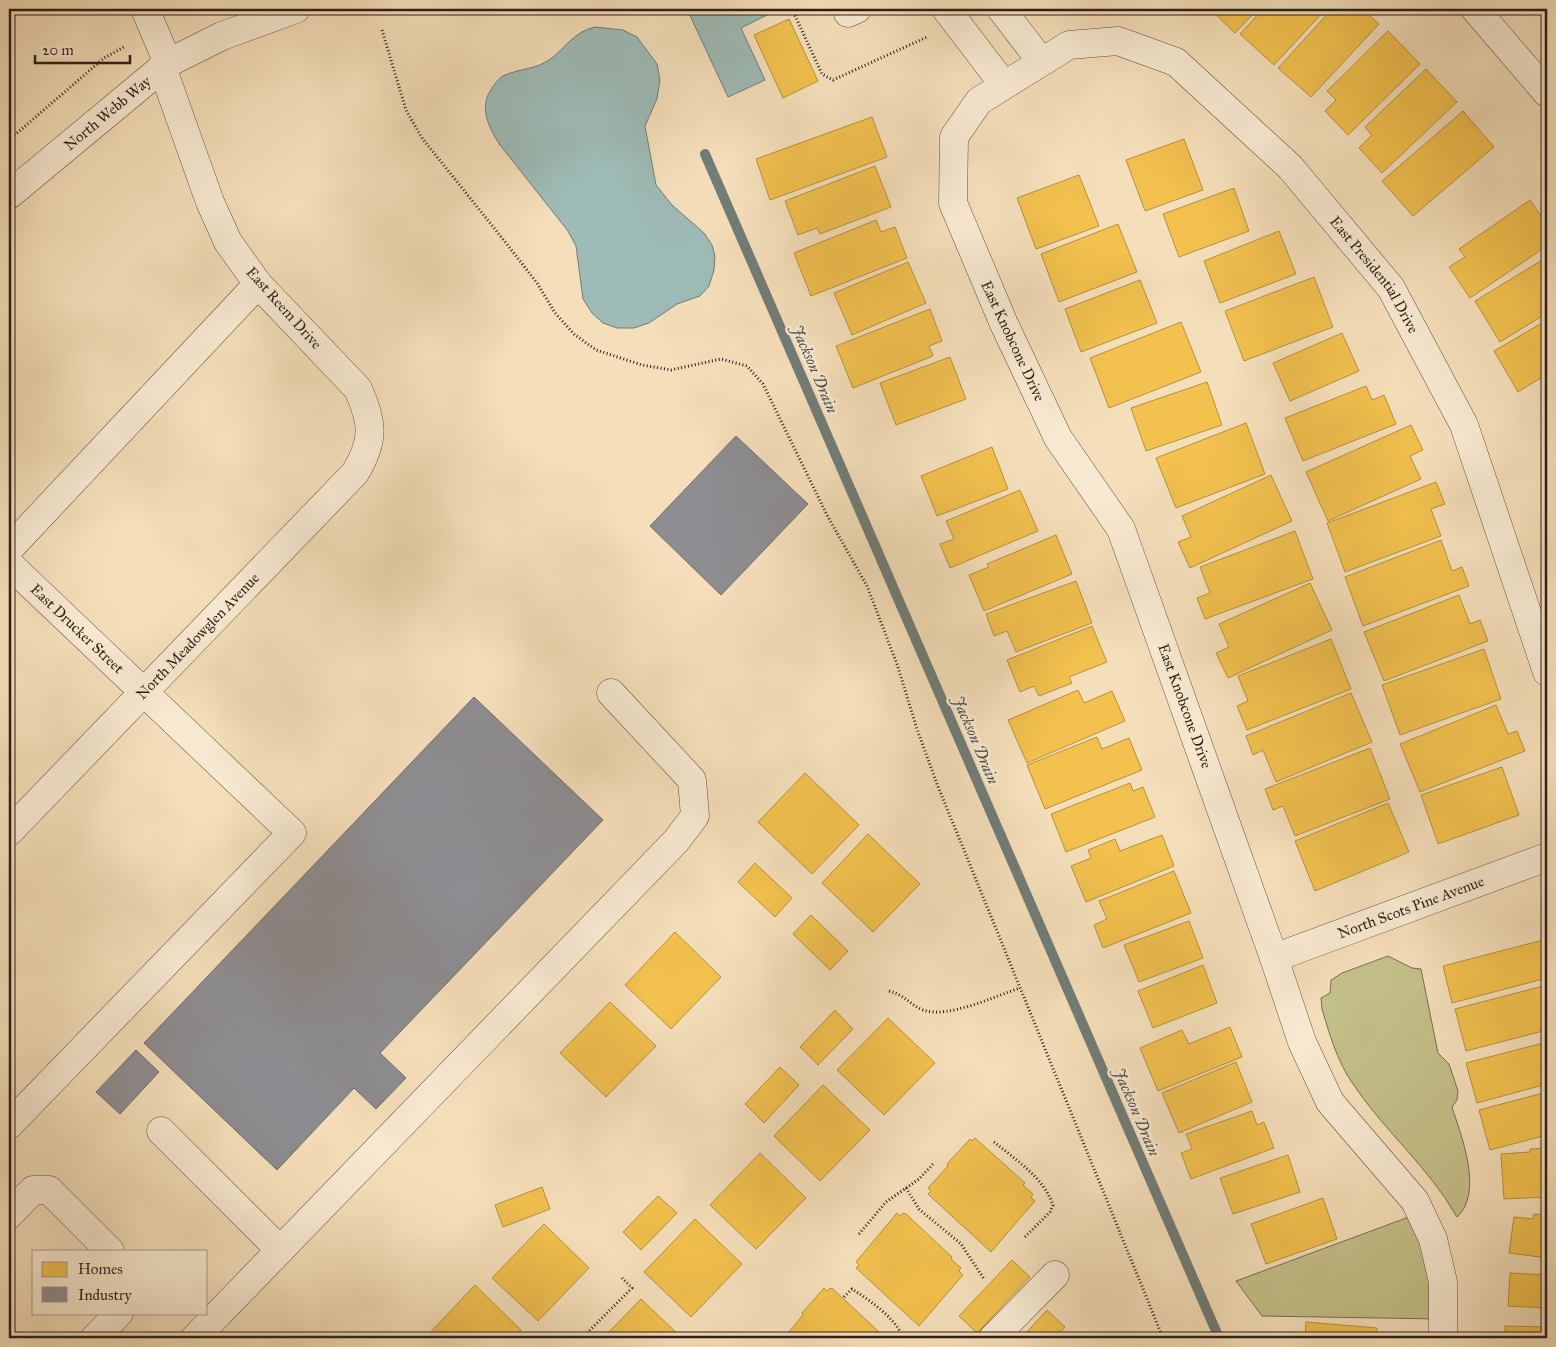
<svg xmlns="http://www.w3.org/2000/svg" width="1556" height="1347" font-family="'IM FELL Great Primer',serif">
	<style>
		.green { fill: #c4c08a; stroke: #787051 }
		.water { fill: #9ebbb7; stroke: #717d77 }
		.homes { fill: #f2c14e; stroke: #b7903e }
		.industry { fill: #8d8d92; stroke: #706c6d }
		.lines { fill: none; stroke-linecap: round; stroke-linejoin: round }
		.stream { stroke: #717d77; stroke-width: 10 }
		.minor-casing { stroke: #5f4f40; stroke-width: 29 }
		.path { stroke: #2d1f18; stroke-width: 3; stroke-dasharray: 1 2.5; stroke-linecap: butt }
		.minor { stroke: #f8ead2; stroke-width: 28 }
		.labels { text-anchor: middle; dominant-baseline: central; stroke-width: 5; stroke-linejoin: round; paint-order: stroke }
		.street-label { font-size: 15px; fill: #2d1f18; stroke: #f8ead2 }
		.water-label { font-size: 16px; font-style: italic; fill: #4f4e48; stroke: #f8ead2 }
	</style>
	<rect width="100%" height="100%" fill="#f5dfba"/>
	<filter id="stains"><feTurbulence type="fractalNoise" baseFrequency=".004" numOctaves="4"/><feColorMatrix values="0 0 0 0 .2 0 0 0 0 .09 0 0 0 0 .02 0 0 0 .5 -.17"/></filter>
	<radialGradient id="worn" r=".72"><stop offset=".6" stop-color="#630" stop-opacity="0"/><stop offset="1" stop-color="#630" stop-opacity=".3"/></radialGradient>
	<g class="green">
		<path d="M1388,956L1412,968L1421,969L1438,1053L1449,1064L1458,1091L1457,1100L1452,1107C1461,1135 1484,1193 1457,1217C1428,1166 1382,1129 1351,1081C1337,1060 1329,1033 1322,1009L1321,998L1330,993L1331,980L1342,973Z"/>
		<path d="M1417,1214L1439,1319L1262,1316L1236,1281Z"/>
	</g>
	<g class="water">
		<path d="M687,9H771L773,12L741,28L765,80L728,97Z"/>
		<path d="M595,27L623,30L637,37L657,64L660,80L657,99L645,126L656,185L672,205L704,233L712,245L715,256L714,270L709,286L700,296L677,304L649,323L634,328H617L603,323L592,313L583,299L576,246L568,231L500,145C489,128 478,107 492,88C496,83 499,77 505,75C519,69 536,69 549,60C566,48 573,32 595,27Z"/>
	</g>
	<g class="homes">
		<path d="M1213,9H1258L1235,33L1211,10Z"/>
		<path d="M1263,9H1326L1274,65L1240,34Z"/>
		<path d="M1332,9H1362L1379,24L1311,97L1278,68Z"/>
		<path d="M789,19L818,81L783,98L754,35Z"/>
		<path d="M1388,31L1420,64L1348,135L1325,111L1336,100L1327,91Z"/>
		<path d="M1426,69L1457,102L1382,173L1359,148L1372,135L1365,127Z"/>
		<path d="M1463,111L1494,147L1413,216L1382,181Z"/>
		<path d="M872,117L887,157L770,200L756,159Z"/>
		<path d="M1184,139L1203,190L1145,211L1126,160Z"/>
		<path d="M875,166L891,207L820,234L817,228L798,235L785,201Z"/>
		<path d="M1079,175L1099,226L1036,249L1017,198Z"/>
		<path d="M1234,188L1249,231L1179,257L1163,214Z"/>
		<path d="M1530,200L1547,225V246L1470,298L1449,267L1465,257L1459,249Z"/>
		<path d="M876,220L881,232L895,227L907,258L811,296L794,253Z"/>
		<path d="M1118,224L1137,272L1059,302L1041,254Z"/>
		<path d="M1279,231L1296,274L1220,303L1204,261Z"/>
		<path d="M1547,257V313L1500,342L1475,301Z"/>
		<path d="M908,262L926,303L852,335L834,293Z"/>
		<path d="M1314,277L1333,327L1244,361L1225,311Z"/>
		<path d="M1140,280L1157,323L1081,352L1065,309Z"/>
		<path d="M930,309L942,341L929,346L933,356L853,388L836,346Z"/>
		<path d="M1547,320V374L1518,392L1494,351Z"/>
		<path d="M1181,322L1201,372L1109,408L1090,358Z"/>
		<path d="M1342,333L1359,371L1290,401L1273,363Z"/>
		<path d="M950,357L966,399L896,425L880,383Z"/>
		<path d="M1207,382L1222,425L1146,451L1131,408Z"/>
		<path d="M1366,386L1372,400L1384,395L1396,424L1303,461L1285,418Z"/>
		<path d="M1246,423L1265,474L1176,508L1156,458Z"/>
		<path d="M1411,425L1423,450L1410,456L1421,479L1328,521L1306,472Z"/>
		<path d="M992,447L1008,489L937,516L921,476Z"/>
		<path d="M1271,475L1292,521L1190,568L1178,542L1191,537L1182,516Z"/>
		<path d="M1436,482L1445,504L1431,509L1441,536L1345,572L1327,523Z"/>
		<path d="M1020,490L1038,531L950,568L940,544L954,539L946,521Z"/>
		<path d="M1295,531L1313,579L1205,619L1197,598L1210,593L1200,567Z"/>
		<path d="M1056,535L1072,574L984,611L969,575L989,567L987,564Z"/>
		<path d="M1441,540L1452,571L1462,567L1469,586L1363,626L1345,577Z"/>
		<path d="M1076,581L1092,623L1016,652L1007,631L994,636L986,614Z"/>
		<path d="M1310,583L1332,630L1228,678L1216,653L1229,647L1219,624Z"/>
		<path d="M1459,595L1470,624L1480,620L1488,641L1384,681L1364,632Z"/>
		<path d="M1092,626L1107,662L1069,677L1072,683L1039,696L1034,686L1020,692L1007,660Z"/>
		<path d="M1331,639L1351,689L1247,730L1237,706L1248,701L1238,676Z"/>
		<path d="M1484,649L1501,699L1400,735L1382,685Z"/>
		<path d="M1078,690L1084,703L1112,691L1125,721L1027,763L1008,720Z"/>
		<path d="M1351,693L1372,742L1276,782L1263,750L1253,755L1246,736Z"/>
		<path d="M1496,705L1508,734L1517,731L1525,751L1420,792L1400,744Z"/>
		<path d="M1097,737L1102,749L1129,738L1142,770L1045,809L1027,765Z"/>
		<path d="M1370,748L1390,799L1295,836L1283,806L1273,810L1265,789Z"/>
		<path d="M1502,767L1519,815L1438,844L1421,795Z"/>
		<path d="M805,773L859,825L812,874L758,822Z"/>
		<path d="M1130,783L1133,791L1143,787L1155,817L1066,852L1051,814Z"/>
		<path d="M1388,803L1409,852L1315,891L1295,841Z"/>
		<path d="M868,834L920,884L873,932L822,883Z"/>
		<path d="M1162,835L1174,866L1086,902L1071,866L1091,858L1088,850L1115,839L1120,851Z"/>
		<path d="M755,863L792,898L775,917L738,882Z"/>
		<path d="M1174,871L1191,913L1103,948L1094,925L1107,919L1099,901Z"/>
		<path d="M811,915L848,951L830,970L793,934Z"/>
		<path d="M1189,921L1203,958L1139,982L1124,945Z"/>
		<path d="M675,932L721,977L671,1029L625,985Z"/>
		<path d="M1543,940L1547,955V978L1452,1003L1443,966Z"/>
		<path d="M1203,965L1217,1003L1153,1028L1138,991Z"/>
		<path d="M1547,985V1030L1466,1051L1455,1009Z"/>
		<path d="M610,1002L656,1046L606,1097L560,1053Z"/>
		<path d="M835,1010L853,1029L818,1065L800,1047Z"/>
		<path d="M888,1018L935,1063L884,1115L837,1070Z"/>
		<path d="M1230,1027L1242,1057L1158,1091L1140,1048L1182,1030L1189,1044Z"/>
		<path d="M1547,1042V1084L1477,1103L1466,1063Z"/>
		<path d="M1236,1062L1252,1102L1179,1133L1162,1093Z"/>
		<path d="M780,1067L799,1085L764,1123L745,1104Z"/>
		<path d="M823,1085L870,1130L820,1181L774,1136Z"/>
		<path d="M1547,1092V1135L1490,1150L1479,1110Z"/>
		<path d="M1252,1111L1257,1125L1264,1122L1274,1148L1191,1179L1181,1153L1192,1149L1186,1134Z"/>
		<path d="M975,1138L1025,1183L1023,1185L1033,1194L1031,1197L1035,1201L991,1252L928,1194L931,1191L928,1188L948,1166L947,1164L970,1139L972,1141Z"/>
		<path d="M1547,1148V1197L1504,1199L1501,1154L1530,1152V1149Z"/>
		<path d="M760,1153L806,1198L756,1249L710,1205Z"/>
		<path d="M1288,1155L1300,1192L1233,1214L1220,1178Z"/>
		<path d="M542,1187L550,1209L503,1227L495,1205Z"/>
		<path d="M658,1196L677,1213L641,1250L623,1232Z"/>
		<path d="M1323,1198L1337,1239L1266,1264L1251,1224Z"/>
		<path d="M897,1213L900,1216L903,1213L906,1214L952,1257L951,1259L961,1268L959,1271L963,1275L919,1326L856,1268L859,1265L856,1262Z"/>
		<path d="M1534,1214L1547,1215V1258L1509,1253L1514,1217L1533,1219Z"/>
		<path d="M695,1219L742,1264L691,1317L644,1272Z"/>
		<path d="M544,1224L589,1268L538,1321L492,1278Z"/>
		<path d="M1012,1260L1030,1277L977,1333L959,1316Z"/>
		<path d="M1510,1273L1547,1275V1308L1508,1306Z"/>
		<path d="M475,1285L521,1330L513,1338H425Z"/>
		<path d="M824,1288L827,1291L830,1288L833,1289L879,1332L878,1334L883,1338H784L803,1315L802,1313Z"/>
		<path d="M641,1299L682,1338H603Z"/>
		<path d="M1047,1310L1065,1327L1055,1338H1021Z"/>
		<path d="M1306,1322L1377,1328L1376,1338H1305Z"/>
		<path d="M1505,1326L1547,1327V1338H1505Z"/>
	</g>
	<g class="industry">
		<path d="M736,436L808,504L721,595L650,526Z"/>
		<path d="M474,697L603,820L380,1053L406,1078L376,1109L354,1088L277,1170L144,1043Z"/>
		<path d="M136,1050L159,1072L120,1114L96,1092Z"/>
	</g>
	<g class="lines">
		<path class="stream" d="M705,154L1219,1338"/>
		<defs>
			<g id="minor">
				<path d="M145,9L168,63"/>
				<path d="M946,9L1004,85"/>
				<path d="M1001,9L1041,61"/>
				<path d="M1475,9L1547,93"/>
				<path d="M848,13L857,9"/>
				<path id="s1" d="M9,195L168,63L222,36L296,9"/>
				<path d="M9,549L258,284"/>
				<path id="s2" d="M9,564L292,833L9,1125"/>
				<path id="s3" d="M9,832L355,473C375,440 373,423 358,389L258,284L228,242L210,202L162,67"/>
				<path id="s4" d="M1274,958L1547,857"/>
				<path d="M161,1131L280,1250"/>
				<path d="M9,1215L33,1190H49L110,1251"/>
				<path d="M95,1338L119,1313"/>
				<path d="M195,1338L676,841L695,816L692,780L611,693"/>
				<path d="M993,1338L1055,1275"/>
				<path id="s5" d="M1443,1338V1282L1433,1239L1415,1201L1330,1102L1302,1042L1274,958L1121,529L1058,438L1004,324L953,203L954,137L979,101L1069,45L1118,41L1176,62L1290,167L1391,288L1464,425L1547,672"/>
			</g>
		</defs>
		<use href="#minor" class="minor-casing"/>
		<g class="path">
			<path d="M792,9L822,74L833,80L927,37"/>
			<path d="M382,30L406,110L422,138L506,243L537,283L555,313L574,334L596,350L642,365L671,370L721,359L747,366L763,384L827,515L867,586L897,664L917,729L937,784L1163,1338"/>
			<path d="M9,140L104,58L124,47"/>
			<path d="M889,991C905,995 910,1005 923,1010C948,1019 995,996 1020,988"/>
			<path d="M994,1142C1015,1159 1044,1178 1053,1205L1050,1212L1025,1237"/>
			<path d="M906,1188L919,1209L961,1244L984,1279"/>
			<path d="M859,1234L886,1202L919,1179L934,1163"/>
			<path d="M844,1297L852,1289C872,1302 893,1316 904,1338"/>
			<path d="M582,1338L632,1288L622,1278"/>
		</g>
		<use href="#minor" class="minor"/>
	</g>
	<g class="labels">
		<g class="street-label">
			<text stroke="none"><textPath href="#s1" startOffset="128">North Webb Way</textPath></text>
			<text stroke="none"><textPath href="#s5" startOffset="1870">East Presidential Drive</textPath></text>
			<text transform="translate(284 308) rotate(48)">East Reem Drive</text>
			<text transform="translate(1013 341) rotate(65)">East Knobcone Drive</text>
			<text stroke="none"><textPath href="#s2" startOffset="94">East Drucker Street</textPath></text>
			<text stroke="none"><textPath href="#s3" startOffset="272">North Meadowglen Avenue</textPath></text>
			<text transform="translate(1185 706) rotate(70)">East Knobcone Drive</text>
			<text stroke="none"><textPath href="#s4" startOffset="146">North Scots Pine Avenue</textPath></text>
		</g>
		<g class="water-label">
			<text transform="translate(815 369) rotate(67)">Jackson Drain</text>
			<text transform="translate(976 740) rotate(67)">Jackson Drain</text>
			<text transform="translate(1137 1112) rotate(67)">Jackson Drain</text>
		</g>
	</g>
	<rect width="1556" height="1347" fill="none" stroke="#f5dfba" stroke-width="30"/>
	<rect x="10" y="10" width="1536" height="1327" fill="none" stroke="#2d1f18" stroke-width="2.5"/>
	<rect x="15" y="15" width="1526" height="1317" fill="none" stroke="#2d1f18"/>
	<rect x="32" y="1250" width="175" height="65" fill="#f8ead2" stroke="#a79988"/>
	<rect x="42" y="1262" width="25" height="15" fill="#f2c14e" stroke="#a79988"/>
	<text x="78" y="1274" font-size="15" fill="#2d1f18">Homes</text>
	<rect x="42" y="1287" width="25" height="15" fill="#8d8d92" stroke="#a79988"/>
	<text x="78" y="1300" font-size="15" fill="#2d1f18">Industry</text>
	<path d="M35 55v8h95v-8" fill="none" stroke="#2d1f18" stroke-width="2.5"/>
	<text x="42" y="55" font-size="15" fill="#2d1f18" stroke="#f8ead2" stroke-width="4" paint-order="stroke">20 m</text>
	<rect width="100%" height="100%" filter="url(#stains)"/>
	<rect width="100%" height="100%" fill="url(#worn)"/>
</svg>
